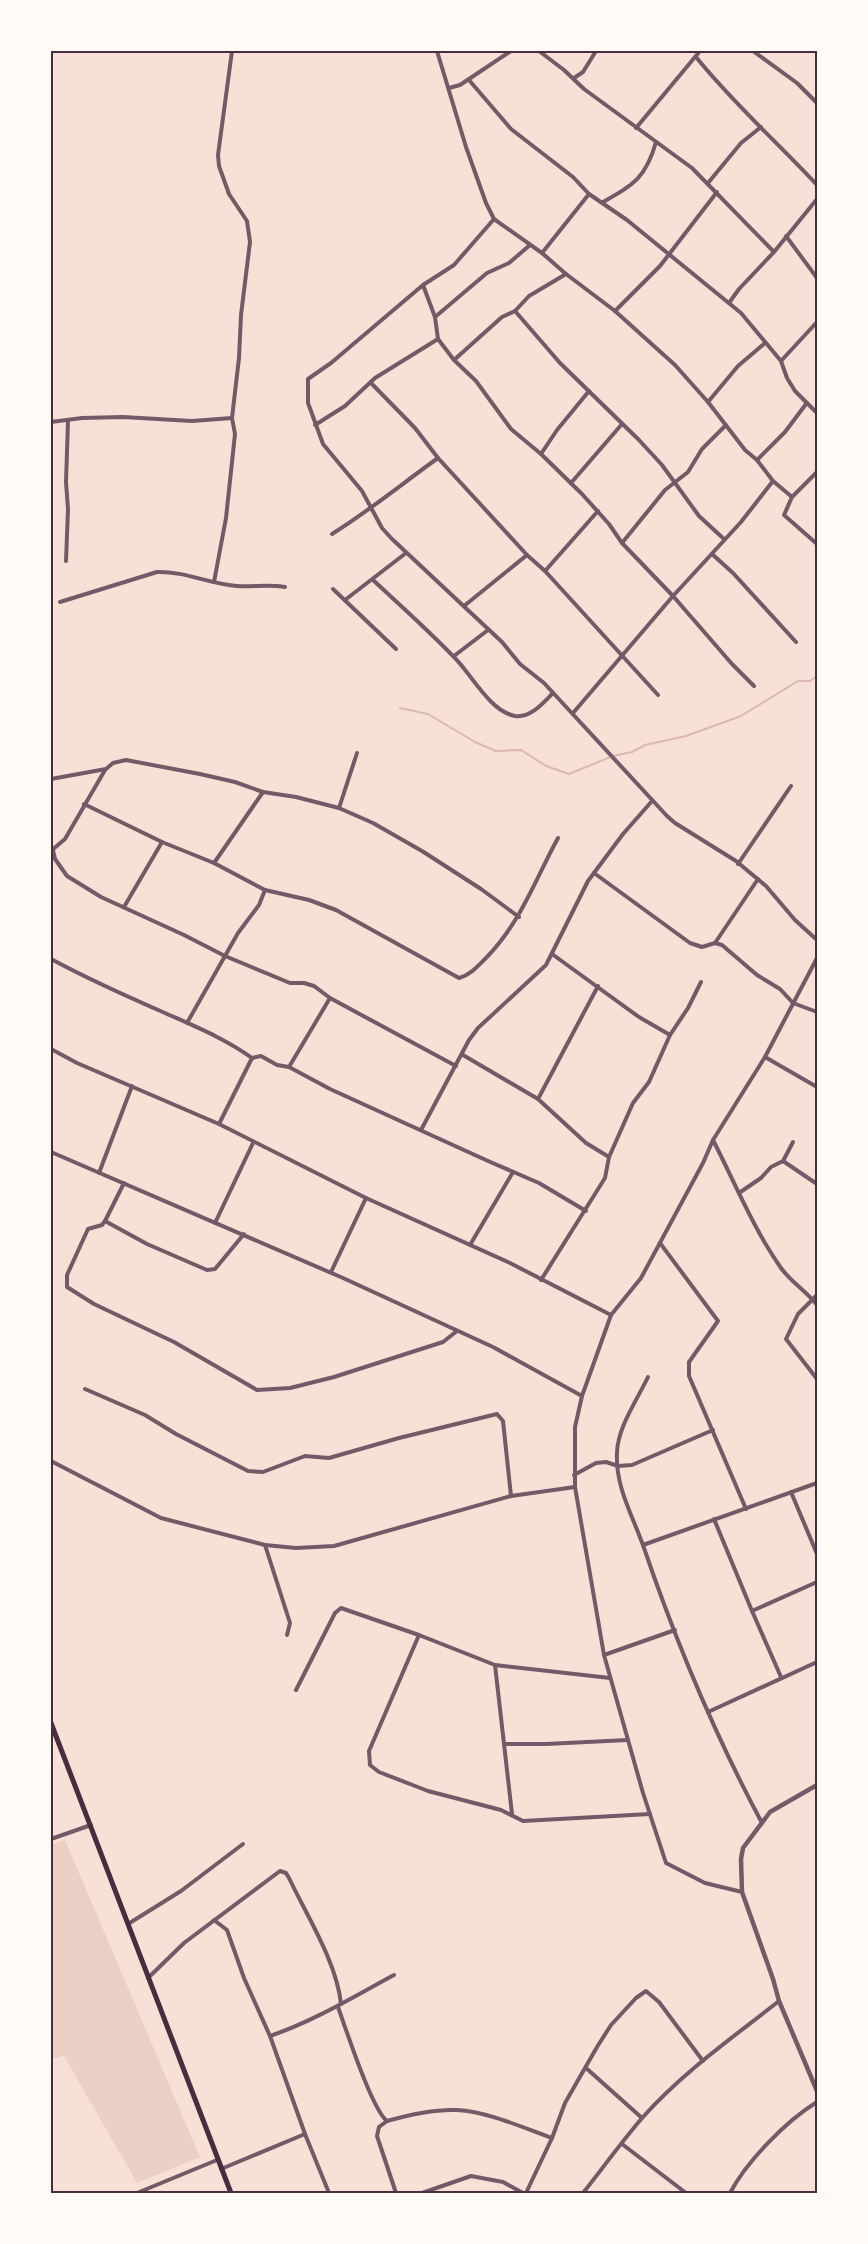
<svg xmlns="http://www.w3.org/2000/svg" width="868" height="2244" font-family="'DM Sans',sans-serif">
	<style>
		.green { fill: #ebcfc5 }
		.lines { fill: none; stroke-linecap: round; stroke-linejoin: round }
		.stream { stroke: #dcb8b0; stroke-width: 2 }
		.minor { stroke: #755966; stroke-width: 4 }
		.tertiary { stroke: #755966; stroke-width: 4.5 }
		.secondary { stroke: #4a2c40; stroke-width: 5 }
		.neatline { fill: none; stroke: #4a2c40; stroke-width: 2 }
	</style>
	<rect width="100%" height="100%" fill="#f7e1d7"/>
	<path class="green" d="M65,1840L200,2157L137,2183L64,2056L51,2059V1845Z"/>
	<g class="lines">
		<path class="stream" d="M400,708L428,714L475,742L496,751L521,750L546,766L569,774L613,756L632,752L645,745L686,736L741,716L798,681H810L817,676"/>
		<g class="minor">
			<path d="M437,51L466,147L486,203L494,219L542,253L566,274L615,311L675,365L708,402L745,450L757,460L773,481L792,497"/>
			<path d="M539,51L564,70L584,89L692,168L774,252"/>
			<path d="M753,51L797,83L817,103"/>
			<path d="M696,57C733,103 777,142 817,185"/>
			<path d="M574,78L583,72L596,51"/>
			<path d="M469,80L511,129L573,177L589,194L627,220L741,313L781,361L787,378L795,391L817,413"/>
			<path d="M449,88L460,85L511,51"/>
			<path d="M636,128L700,51"/>
			<path d="M708,183L741,143L761,127"/>
			<path d="M603,202C633,185 646,178 656,142"/>
			<path d="M494,219L454,265L423,285L331,363L308,379V403L323,444L362,491L382,528L392,539L502,642L520,664L544,683L667,816L675,823L736,861L766,886L795,920L817,940"/>
			<path d="M786,236L817,278"/>
			<path d="M542,253L589,194"/>
			<path d="M423,285L435,317L438,339L454,360L476,381L511,429L541,454L582,494L609,524L622,543L673,596L732,664L754,686"/>
			<path d="M729,303L739,289L774,252L817,199"/>
			<path d="M515,311L560,363L639,440L662,465L699,516L724,539"/>
			<path d="M615,311L660,266L717,192"/>
			<path d="M435,317L487,273L509,263L530,245"/>
			<path d="M454,360L502,317L515,311L529,296L566,274"/>
			<path d="M781,361L817,322"/>
			<path d="M371,383L415,428L438,458L527,555L545,571L658,695"/>
			<path d="M708,402L738,366L765,343"/>
			<path d="M51,422L82,418L123,417L192,421L232,418"/>
			<path d="M315,425L345,406L375,378L438,339"/>
			<path d="M541,454L557,430L589,391"/>
			<path d="M757,460L785,432L806,404"/>
			<path d="M817,472L792,497L784,515L817,544"/>
			<path d="M571,483L622,424"/>
			<path d="M332,534C369,511 403,483 438,458"/>
			<path d="M622,543L665,490L688,472L702,449L726,425"/>
			<path d="M712,554L733,573L796,642"/>
			<path d="M66,561L68,509L66,482L68,421"/>
			<path d="M545,571L598,511"/>
			<path d="M373,580C400,605 427,629 453,656C471,673 489,711 515,716C531,718 543,703 553,693"/>
			<path d="M214,582L226,518L235,434L232,418L239,358L241,315L250,242L247,221L229,194L219,166L218,155L232,51"/>
			<path d="M333,589L396,649"/>
			<path d="M345,600L406,553"/>
			<path d="M60,602L157,572C184,571 210,584 237,586C253,587 269,584 285,587"/>
			<path d="M464,606L527,555"/>
			<path d="M454,656L488,630"/>
			<path d="M573,713L673,596L741,522L773,481"/>
			<path d="M51,779L106,769L113,763L126,760L200,774L235,782L263,792L296,797L339,808L373,823L422,851L481,889L519,917"/>
			<path d="M84,804L162,842L214,863L265,890L309,900L336,910L459,978C470,975 477,967 485,959C520,924 535,880 558,838"/>
			<path d="M339,808L357,753"/>
			<path d="M52,850L65,839L105,770"/>
			<path d="M53,850L55,859L67,876L101,897L184,935L225,956L290,983H304L314,986L330,998L456,1066"/>
			<path d="M214,863L263,792"/>
			<path d="M738,864L791,786"/>
			<path d="M594,873L690,943L702,947L715,943L722,945L757,975L780,989L793,1003L817,1012"/>
			<path d="M124,907L162,842"/>
			<path d="M715,943L758,879"/>
			<path d="M552,954L639,1017L670,1035"/>
			<path d="M51,959C88,979 126,996 165,1013C194,1026 226,1039 252,1058L261,1056L277,1065L289,1067L330,1089L488,1161L539,1183L586,1211"/>
			<path d="M187,1023L238,933L259,905L265,890"/>
			<path d="M51,1049L77,1063L219,1124L366,1198L510,1263L611,1315"/>
			<path d="M463,1055L538,1099L586,1143L609,1157"/>
			<path d="M765,1057L817,1087"/>
			<path d="M289,1067L330,998"/>
			<path d="M538,1099L598,986"/>
			<path d="M219,1124L252,1058"/>
			<path d="M421,1130L469,1040L478,1028L546,965L588,881L623,834L652,801"/>
			<path d="M713,1140C735,1183 753,1228 781,1268C791,1282 806,1291 817,1305"/>
			<path d="M51,1152L343,1278L493,1347L582,1396"/>
			<path d="M783,1161L817,1184"/>
			<path d="M99,1173L132,1086"/>
			<path d="M124,1183L105,1221L102,1225L88,1229L67,1275V1287L94,1304L174,1342L257,1390L290,1388L334,1377L443,1342L457,1331"/>
			<path d="M739,1193L761,1178L771,1167L783,1161L793,1142"/>
			<path d="M105,1221L147,1244L207,1270L215,1269L244,1234"/>
			<path d="M215,1223L253,1143"/>
			<path d="M660,1243L718,1321L689,1362V1376L746,1509"/>
			<path d="M470,1245L513,1172"/>
			<path d="M331,1272L366,1198"/>
			<path d="M541,1280L605,1178L609,1157L633,1103L649,1082L670,1035L688,1008L701,982"/>
			<path d="M817,1295L798,1314L786,1339L817,1379"/>
			<path d="M648,1377C637,1400 618,1427 617,1452C615,1487 633,1516 644,1548C676,1642 715,1735 762,1823"/>
			<path d="M85,1389L145,1415L176,1434L248,1471L263,1472L305,1456L329,1458L399,1438L497,1414L503,1421L511,1496"/>
			<path d="M51,1461L161,1518L265,1545L296,1548L334,1546L511,1496L575,1487"/>
			<path d="M574,1475L596,1463L606,1462L618,1466L632,1465L713,1430"/>
			<path d="M791,1492L817,1554"/>
			<path d="M714,1519L752,1611L781,1677"/>
			<path d="M265,1545L290,1623L287,1635"/>
			<path d="M643,1545L817,1483"/>
			<path d="M752,1611L817,1582"/>
			<path d="M419,1635L369,1751L370,1765L379,1772L428,1791L501,1810L523,1821L650,1814"/>
			<path d="M604,1655L675,1630"/>
			<path d="M495,1665L512,1814"/>
			<path d="M296,1690L335,1613L341,1608L419,1635L495,1665L610,1678"/>
			<path d="M708,1712L817,1662"/>
			<path d="M505,1744H546L628,1740"/>
			<path d="M51,1839L91,1825"/>
			<path d="M742,1892L705,1883L666,1863L643,1793L604,1655L575,1487V1427L582,1396L611,1315L641,1278L703,1163L713,1140L765,1057L817,958"/>
			<path d="M214,1920L227,1930L244,1978L270,2036L305,2134L329,2193"/>
			<path d="M128,1924L181,1891L243,1844"/>
			<path d="M148,1978L184,1943L280,1871L286,1873L289,1878C307,1916 337,1963 341,2004"/>
			<path d="M338,2007C346,2029 372,2110 387,2121"/>
			<path d="M270,2036C314,2021 353,1997 394,1975"/>
			<path d="M586,2068L642,2118"/>
			<path d="M622,2144L686,2193"/>
			<path d="M221,2169L305,2134"/>
			<path d="M137,2193L217,2160"/>
			<path d="M396,2193L377,2136L379,2127L387,2121C408,2115 434,2109 457,2110C489,2112 521,2127 552,2138"/>
			<path d="M422,2193L471,2176L503,2182L523,2193"/>
			<path d="M526,2193L552,2138L565,2103L597,2047L611,2025L636,1998L646,1991L659,2002L703,2061"/>
			<path d="M583,2193C603,2168 622,2141 643,2117C682,2073 732,2038 779,2001"/>
			<path d="M730,2193C747,2161 786,2121 817,2102"/>
		</g>
		<path class="tertiary" d="M817,1785L770,1812L743,1848L741,1859L742,1892L773,1979L779,2001L817,2091"/>
		<path class="secondary" d="M51,1723L231,2193"/>
	</g>
	<rect width="868" height="2244" fill="none" stroke="#fffaf5" stroke-width="105"/>
	<rect x="52" y="52" width="764" height="2140" class="neatline"/>
</svg>
